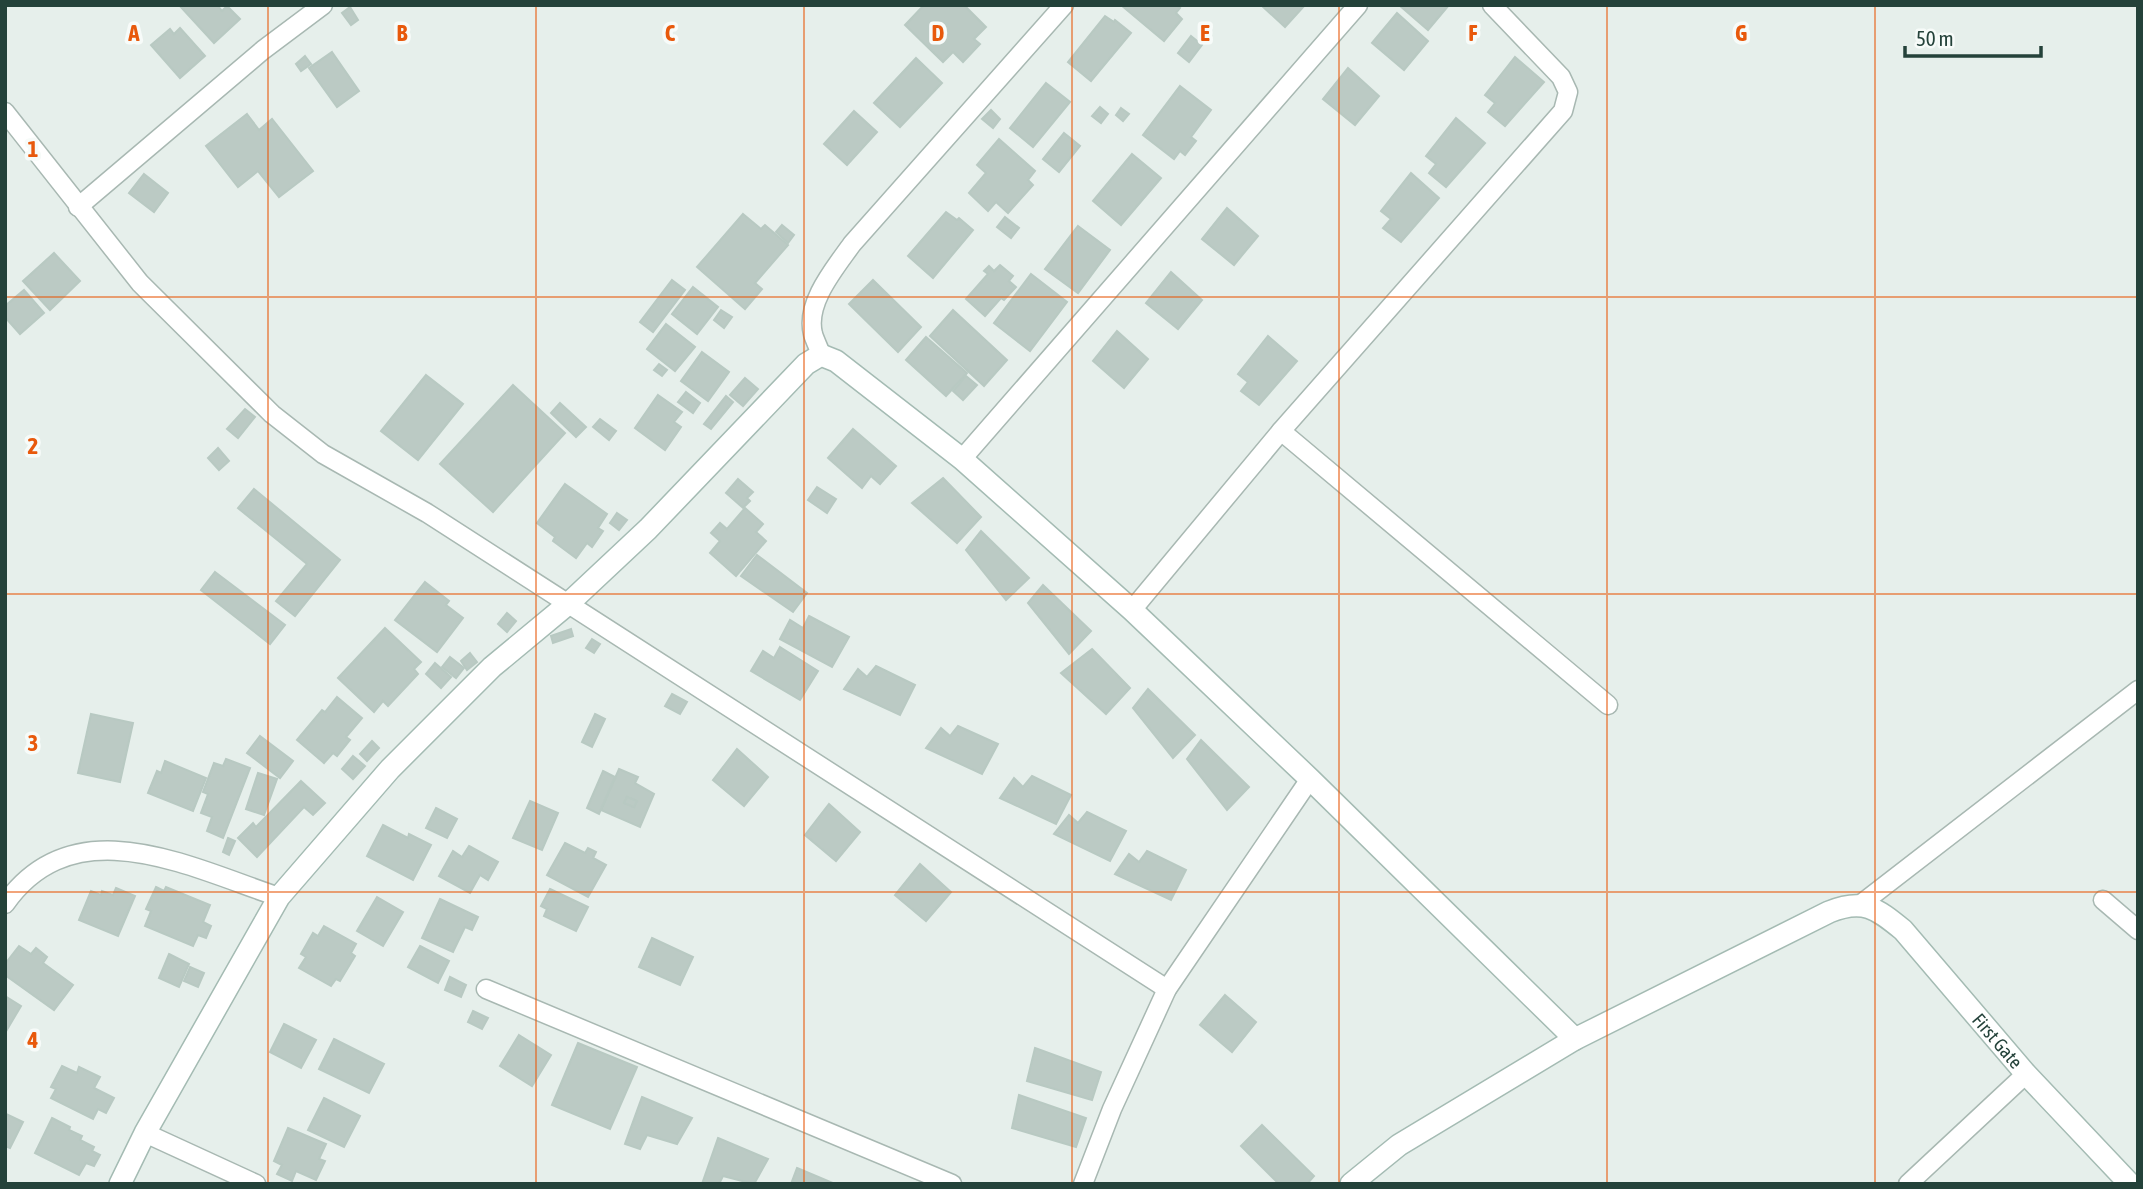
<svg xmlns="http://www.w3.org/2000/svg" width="2143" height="1189" font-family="'Asap Condensed',sans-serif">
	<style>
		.building { fill: #bbcac4; stroke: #b8c9c2; stroke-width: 2; fill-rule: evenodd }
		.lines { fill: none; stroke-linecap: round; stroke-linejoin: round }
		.street-casing { stroke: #a8b8b2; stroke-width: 21 }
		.secondary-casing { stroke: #a4bbb3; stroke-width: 24 }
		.street { stroke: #fff; stroke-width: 18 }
		.secondary { stroke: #fff; stroke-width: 21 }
		.grid { fill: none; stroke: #e8590c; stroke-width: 2; stroke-opacity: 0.55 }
		.labels { text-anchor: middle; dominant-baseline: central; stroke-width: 7; stroke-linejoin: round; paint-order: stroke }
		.street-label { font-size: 19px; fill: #24423a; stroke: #f7fbf9 }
		.grid-label { font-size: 23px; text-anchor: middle; font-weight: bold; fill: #e8590c; stroke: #f7fbf9; stroke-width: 7; stroke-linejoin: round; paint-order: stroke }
	</style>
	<rect width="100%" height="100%" fill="#e6efeb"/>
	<g class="building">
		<path d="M179,5H217L222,11L227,6L240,19L214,43Z"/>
		<path d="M924,5H964L986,27L974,39L980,44L963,62L953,52L943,62L905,25Z"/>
		<path d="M1121,5H1176L1180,8L1176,13L1182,19L1164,41Z"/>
		<path d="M1261,5H1305L1285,27Z"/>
		<path d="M1399,5H1449L1428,30Z"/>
		<path d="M350,7L358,20L351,25L342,13Z"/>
		<path d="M1397,13L1428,41L1404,70L1372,43Z"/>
		<path d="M1105,16L1114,22L1115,20L1131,33L1091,81L1068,62Z"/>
		<path d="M180,28L205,56L180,78L151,45L170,29L174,34Z"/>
		<path d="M1191,36L1202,45L1189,62L1178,53Z"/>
		<path d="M332,52L359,91L337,107L309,68Z"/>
		<path d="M305,56L311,64L301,71L296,64Z"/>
		<path d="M1515,57L1544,82L1505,126L1488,112L1495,103L1485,95Z"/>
		<path d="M916,58L942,83L900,127L874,103Z"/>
		<path d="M1348,68L1379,96L1355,125L1323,99Z"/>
		<path d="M1046,83L1070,102L1033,147L1010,128Z"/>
		<path d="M1180,86L1211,110L1191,137L1196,141L1185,155L1180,151L1174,159L1143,135Z"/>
		<path d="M1100,107L1108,114L1101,123L1092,116Z"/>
		<path d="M1121,108L1129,114L1123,121L1116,115Z"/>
		<path d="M991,110L1000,119L993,128L982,119Z"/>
		<path d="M854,111L877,132L847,165L824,144Z"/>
		<path d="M247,114L259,130L272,119L313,171L279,197L258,171L238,187L206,146Z"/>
		<path d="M1456,118L1485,143L1446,187L1429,173L1436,164L1426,156Z"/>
		<path d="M1064,133L1080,146L1059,172L1043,159Z"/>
		<path d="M999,139L1035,171L1028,180L1033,185L1008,213L996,202L988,211L969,193L986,173L977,165Z"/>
		<path d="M1132,154L1161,178L1121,225L1093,201Z"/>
		<path d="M1411,173L1439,198L1401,242L1383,228L1391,219L1381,211Z"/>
		<path d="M144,174L168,193L154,212L129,193Z"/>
		<path d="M1227,208L1258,236L1234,265L1202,239Z"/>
		<path d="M946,212L957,220L959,218L973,230L933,278L908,256Z"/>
		<path d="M743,214L761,229L765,225L788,245L755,283L762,289L745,309L697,267Z"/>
		<path d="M1005,217L1019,228L1011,238L997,227Z"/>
		<path d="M782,225L794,235L788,243L776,232Z"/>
		<path d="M1078,226L1110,250L1078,293L1045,269Z"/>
		<path d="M54,253L80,281L50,310L23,281Z"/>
		<path d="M1000,265L1013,276L1009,281L1016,287L1004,300L1001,298L985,316L966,299L988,274L984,271L989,266L994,271Z"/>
		<path d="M1171,272L1202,300L1178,329L1146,303Z"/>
		<path d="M1031,274L1067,302L1030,351L994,323Z"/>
		<path d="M672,280L685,290L653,332L640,322Z"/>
		<path d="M873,280L921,327L898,352L849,304Z"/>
		<path d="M693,287L718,307L697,334L672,314Z"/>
		<path d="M24,290L44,313L20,334L5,317V306Z"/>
		<path d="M721,310L732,317L724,328L714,320Z"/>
		<path d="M953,310L1007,360L984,386L930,336Z"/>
		<path d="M666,324L695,347L675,371L647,349Z"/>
		<path d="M1117,331L1148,359L1124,388L1093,361Z"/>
		<path d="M1268,336L1297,361L1259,405L1241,391L1248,382L1238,374Z"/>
		<path d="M926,337L967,373L946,396L906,360Z"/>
		<path d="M702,352L729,372L708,401L681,381Z"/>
		<path d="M659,364L667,370L662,376L654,370Z"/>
		<path d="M426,375L463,404L418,460L381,431Z"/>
		<path d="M966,376L977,385L963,400L953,391Z"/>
		<path d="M745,378L758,389L743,406L730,395Z"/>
		<path d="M513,385L565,433L493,512L440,464Z"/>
		<path d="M686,392L700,403L693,413L678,402Z"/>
		<path d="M658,395L682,412L674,422L681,427L665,450L635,428Z"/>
		<path d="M726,396L733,402L711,429L704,424Z"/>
		<path d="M560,403L586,427L576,437L551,413Z"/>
		<path d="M245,409L255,417L238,438L227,429Z"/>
		<path d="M600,419L616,431L609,440L593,427Z"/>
		<path d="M853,429L896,466L880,484L871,476L862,488L828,458Z"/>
		<path d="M218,448L229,461L219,470L208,458Z"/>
		<path d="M943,478L981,517L957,543L912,503Z"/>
		<path d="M738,479L753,492L747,498L750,501L743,508L726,493Z"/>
		<path d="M565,484L607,514L598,528L603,531L592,547L587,543L576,558L553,541L555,537L537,523Z"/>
		<path d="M817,487L836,499L827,513L808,500Z"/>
		<path d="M254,489L340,560L295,616L276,601L307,564L238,508Z"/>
		<path d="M745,508L763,524L756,532L766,541L736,576L710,553L720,541L711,533L720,523L727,529Z"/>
		<path d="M617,513L627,520L619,530L610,523Z"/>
		<path d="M981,531L1029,578L1006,600L966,550Z"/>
		<path d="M757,555L807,593L793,612L741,576Z"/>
		<path d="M215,572L285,625L270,644L201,590Z"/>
		<path d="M425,582L449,601L446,605L463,618L437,652L395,620Z"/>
		<path d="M1043,585L1091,631L1069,654L1028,603Z"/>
		<path d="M507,613L516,621L507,632L498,624Z"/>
		<path d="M809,616L849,637L832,667L780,639L790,620L803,628Z"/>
		<path d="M385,628L421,662L414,669L418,674L388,706L383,701L374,712L338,678Z"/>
		<path d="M571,629L573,636L553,643L551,636Z"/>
		<path d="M592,639L600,644L594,653L586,648Z"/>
		<path d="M780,647L818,671L800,700L751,671L763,651L774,658Z"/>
		<path d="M1092,649L1130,688L1106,714L1061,673Z"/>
		<path d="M470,653L477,662L467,670L461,661Z"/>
		<path d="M450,657L464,668L456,678L442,667Z"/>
		<path d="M435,663L451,677L441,688L426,674Z"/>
		<path d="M876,666L915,685L900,715L844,689L858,669L867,677Z"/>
		<path d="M1148,689L1195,735L1173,758L1133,708Z"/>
		<path d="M672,694L687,702L680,714L665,706Z"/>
		<path d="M337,697L362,718L346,737L350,740L337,756L333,753L324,763L297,740L322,710L325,712Z"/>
		<path d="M91,714L133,723L120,782L78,773Z"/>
		<path d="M595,714L605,719L592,747L582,742Z"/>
		<path d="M958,726L998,744L982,774L926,748L941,728L950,736Z"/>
		<path d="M260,736L293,761L280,778L247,753Z"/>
		<path d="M1201,740L1249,787L1227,810L1187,759Z"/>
		<path d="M372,741L379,748L367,761L360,754Z"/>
		<path d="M737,749L768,777L744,806L713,780Z"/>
		<path d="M353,756L365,766L353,779L342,769Z"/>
		<path d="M226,759L250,768L223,838L207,831L212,817L201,813L208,794L203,792L214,763L223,766Z"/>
		<path d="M165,761L206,778L193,811L148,793L157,771L161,773Z"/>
		<path d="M619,769L638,777L635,783L654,794L640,827L601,810ZM627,797L637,801L634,807L624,803Z"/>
		<path d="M603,771L615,777L599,814L587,808Z"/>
		<path d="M258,773L277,779L264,815L246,809Z"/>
		<path d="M1032,776L1071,795L1056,824L1000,798L1014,778L1023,787Z"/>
		<path d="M301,781L325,803L313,815L304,807L257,857L238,838L253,823L256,827Z"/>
		<path d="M627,797L637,801L634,807L624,803Z"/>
		<path d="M530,801L558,813L542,850L513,838Z"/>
		<path d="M829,804L860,832L836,861L805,835Z"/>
		<path d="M436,808L457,819L447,838L426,828Z"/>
		<path d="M1087,812L1126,831L1110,861L1054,834L1069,815L1078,823Z"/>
		<path d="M383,825L408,838L409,834L431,845L413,880L367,856Z"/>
		<path d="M228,838L235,841L229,855L223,852Z"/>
		<path d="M565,843L585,853L588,848L596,852L593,858L606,865L588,897L547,875Z"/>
		<path d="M469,846L498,862L488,880L480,875L470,893L439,876L453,851L462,857Z"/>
		<path d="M1147,851L1186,870L1171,900L1115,874L1129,854L1139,862Z"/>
		<path d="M920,864L951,892L926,921L895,895Z"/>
		<path d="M156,887L164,891L166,887L210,905L203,922L211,926L206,938L198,935L193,946L145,926L151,911L146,909Z"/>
		<path d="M116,888L135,896L118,936L79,920L91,891L101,895L102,891L113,895Z"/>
		<path d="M550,889L588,907L576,931L544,916L547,909L541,906Z"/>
		<path d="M377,897L403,912L383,946L357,931Z"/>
		<path d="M440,899L478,917L472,930L465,927L453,952L422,938Z"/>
		<path d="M324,926L356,944L351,953L355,956L340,981L336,979L331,986L299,968L306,957L301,954L313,933L318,936Z"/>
		<path d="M652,938L693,957L680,985L639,967Z"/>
		<path d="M19,946L31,954L36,948L47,957L43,963L73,985L54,1010L5,975V964Z"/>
		<path d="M420,946L449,961L438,983L408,967Z"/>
		<path d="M169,954L189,964L179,987L159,978Z"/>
		<path d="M190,967L204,973L198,987L184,981Z"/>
		<path d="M450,977L466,985L461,997L445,990Z"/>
		<path d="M1225,995L1256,1022L1232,1052L1200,1025Z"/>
		<path d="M5,996L21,1006L5,1033Z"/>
		<path d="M473,1011L488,1018L482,1029L468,1022Z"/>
		<path d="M284,1024L316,1040L301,1068L270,1052Z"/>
		<path d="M519,1035L551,1055L532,1086L500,1066Z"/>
		<path d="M334,1039L384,1064L369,1093L319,1069Z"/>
		<path d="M578,1043L637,1067L610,1129L552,1105Z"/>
		<path d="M1035,1048L1101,1072L1092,1100L1027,1081Z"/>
		<path d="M62,1066L77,1073L79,1067L100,1077L94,1088L114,1098L106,1113L98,1109L93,1119L51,1098L56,1089L51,1087Z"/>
		<path d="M1019,1095L1086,1118L1076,1147L1012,1128Z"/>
		<path d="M642,1097L692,1118L677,1144L647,1135L640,1149L625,1144Z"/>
		<path d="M324,1098L360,1116L344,1147L308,1130Z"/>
		<path d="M6,1114L23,1122L10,1148L5,1146Z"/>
		<path d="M52,1118L70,1127L69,1130L82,1136L80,1140L94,1147L92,1151L100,1155L94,1166L86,1163L79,1175L35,1153Z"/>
		<path d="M1262,1125L1314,1176L1307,1184H1279L1241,1146Z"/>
		<path d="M288,1128L326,1144L319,1159L325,1161L316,1180L296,1171L292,1181L277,1174L282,1165L274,1161Z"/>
		<path d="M718,1138L768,1159L754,1184L723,1176L719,1184H702Z"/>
		<path d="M797,1168L835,1184H791Z"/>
	</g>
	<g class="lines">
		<defs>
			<g id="street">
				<path d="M5,112L140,283L272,414L323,454L427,513L1167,989"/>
				<path d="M78,207L263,50L323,5"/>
				<path d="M821,355C819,348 815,341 813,334C805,303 835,268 852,244L1064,5"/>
				<path d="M1281,431L1608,705"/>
				<path d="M962,459L1358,5"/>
				<path d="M1132,610L1281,431L1563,111L1568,92L1561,77L1492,5"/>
				<path d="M2103,900L2138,930"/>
				<path d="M5,904C74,806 189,867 279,897"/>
				<path d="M1861,904L2138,690"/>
				<path d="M486,989L952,1184"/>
				<path d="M145,1133L256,1184"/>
				<path d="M1083,1184L1112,1109L1167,989L1310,779"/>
				<path d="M1908,1184L2026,1074"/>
			</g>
			<g id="secondary">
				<path d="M120,1184L145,1133L279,897L390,769L492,667L568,604L648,529L806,364L821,355L836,361L962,459L1132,610L1310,779L1575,1039"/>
				<path id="s1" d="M1351,1184L1399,1145L1575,1039L1829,912C1863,898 1876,908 1903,930L2026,1074L2130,1184"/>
			</g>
		</defs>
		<use href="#street" class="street-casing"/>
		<use href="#secondary" class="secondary-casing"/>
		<use href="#street" class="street"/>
		<use href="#secondary" class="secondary"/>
	</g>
	<path class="grid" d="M268,5V1184M536,5V1184M804,5V1184M1072,5V1184M1339,5V1184M1607,5V1184M1875,5V1184M5,297H2138M5,594H2138M5,892H2138"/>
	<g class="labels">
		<g class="street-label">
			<text stroke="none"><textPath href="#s1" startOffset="779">First Gate</textPath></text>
		</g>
	</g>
	<g class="grid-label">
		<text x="134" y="41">A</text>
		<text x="402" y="41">B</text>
		<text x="670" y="41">C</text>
		<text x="938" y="41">D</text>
		<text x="1205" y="41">E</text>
		<text x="1473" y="41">F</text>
		<text x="1741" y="41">G</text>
		<text x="33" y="157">1</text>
		<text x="33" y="454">2</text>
		<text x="33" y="751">3</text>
		<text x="33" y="1048">4</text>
	</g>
	<rect width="2143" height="1189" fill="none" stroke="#24423a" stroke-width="14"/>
	<path d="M1905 46v10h136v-10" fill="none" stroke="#24423a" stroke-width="3.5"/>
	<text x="1916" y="46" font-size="21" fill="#24423a" stroke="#f7fbf9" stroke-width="5" paint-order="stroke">50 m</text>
</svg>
